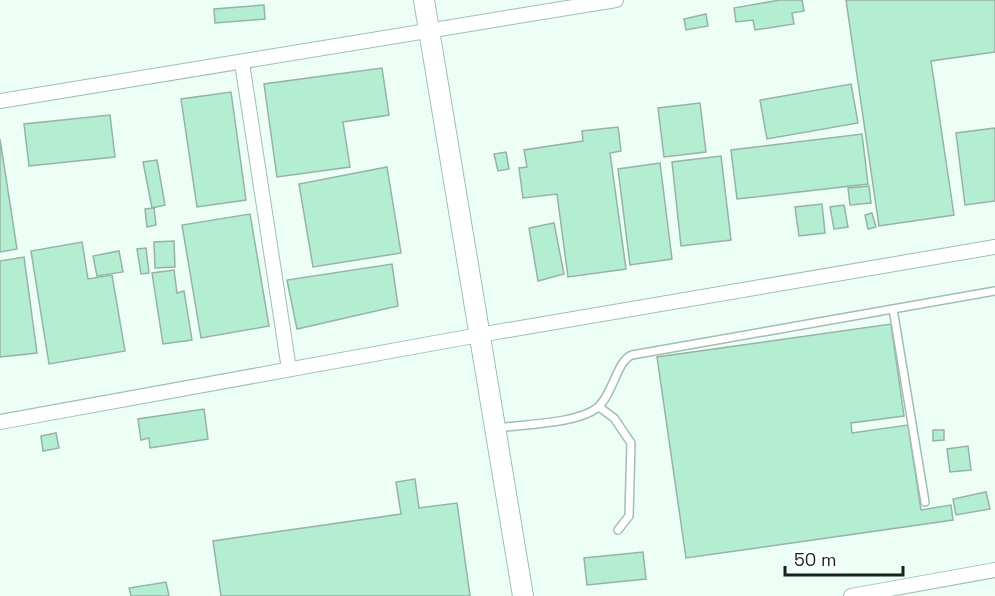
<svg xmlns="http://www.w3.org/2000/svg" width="995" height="596" font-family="'Space Grotesk',sans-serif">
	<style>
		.building { fill: #b4eed2; stroke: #96b3a5; stroke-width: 1.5 }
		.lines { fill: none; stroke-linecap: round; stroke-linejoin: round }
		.lane-casing { stroke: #a1bfb1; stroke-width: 10 }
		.street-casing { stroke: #a1bfb1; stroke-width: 16 }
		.secondary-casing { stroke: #a1bfb1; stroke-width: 22 }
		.lane { stroke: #fff; stroke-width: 7 }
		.street { stroke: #fff; stroke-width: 14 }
		.secondary { stroke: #fff; stroke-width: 20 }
	</style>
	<rect width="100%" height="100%" fill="#ecfef5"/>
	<g class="building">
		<path d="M780,0H802L804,11L792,13L794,24L755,30L753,20L736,22L734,8Z"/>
		<path d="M846,0H995V52L931,61L954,215L879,226Z"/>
		<path d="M264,5L265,19L215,23L214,9Z"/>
		<path d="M706,14L708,26L686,30L684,19Z"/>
		<path d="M382,68L389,115L343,122L350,167L277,177L264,84Z"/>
		<path d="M851,84L858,123L767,139L760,100Z"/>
		<path d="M231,92L246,200L197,207L181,99Z"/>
		<path d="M700,103L706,152L664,157L658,108Z"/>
		<path d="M110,115L115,157L29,166L24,124Z"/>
		<path d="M618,127L621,151L610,153L626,269L568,277L557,194L523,198L519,168L527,167L524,150L583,141L582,131Z"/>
		<path d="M995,128V201L965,205L956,133Z"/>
		<path d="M862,134L868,184L737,199L731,150Z"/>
		<path d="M0,139L17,249L0,252Z"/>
		<path d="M506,152L509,169L498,171L494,154Z"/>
		<path d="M721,156L731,240L681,246L672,162Z"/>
		<path d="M157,160L165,205L152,208L143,162Z"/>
		<path d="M660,163L672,259L630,265L618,169Z"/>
		<path d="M387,167L401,253L313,267L299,184Z"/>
		<path d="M869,186L871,203L850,205L848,188Z"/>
		<path d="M822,204L825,233L799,236L795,207Z"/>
		<path d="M844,205L848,227L834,229L830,207Z"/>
		<path d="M154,208L156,225L147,227L145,209Z"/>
		<path d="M872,213L876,227L868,229L865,215Z"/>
		<path d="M250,214L269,326L201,338L182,225Z"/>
		<path d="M554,223L564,274L538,281L529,228Z"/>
		<path d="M174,241L175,267L155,268L154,242Z"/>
		<path d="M82,242L88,279L112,275L125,351L49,364L31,251Z"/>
		<path d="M146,248L149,273L141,274L137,249Z"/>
		<path d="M119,251L123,272L97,276L93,256Z"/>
		<path d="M24,257L37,353L0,357V261Z"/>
		<path d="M392,264L398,306L297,329L287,280Z"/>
		<path d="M174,270L177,293L184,291L192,340L163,344L152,273Z"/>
		<path d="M891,324L904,416L851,423L852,433L908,425L921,510L951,505L953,520L686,558L657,357Z"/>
		<path d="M204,409L208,439L150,448L149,438L141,440L138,419Z"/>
		<path d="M933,430H944V440L933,441Z"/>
		<path d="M56,433L59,448L43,451L41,436Z"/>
		<path d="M968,446L971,470L950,472L947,449Z"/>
		<path d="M415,479L419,508L457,503L470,596H221L213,541L401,514L396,482Z"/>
		<path d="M986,492L990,509L956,515L953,499Z"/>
		<path d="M643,552L646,579L587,585L584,558Z"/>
		<path d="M166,582L169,596H131L129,588Z"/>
	</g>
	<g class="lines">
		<defs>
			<g id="lane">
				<path d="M893,309L925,502"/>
				<path d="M599,407L614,418L631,443L629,516L618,530"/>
				<path d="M497,428C524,424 576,424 597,408C613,395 617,360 632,355L995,291"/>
			</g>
			<g id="street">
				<path d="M242,63L289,369"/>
				<path d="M0,101L616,0"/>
				<path d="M0,422L479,335L995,247"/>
				<path d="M851,596L995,570"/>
			</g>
			<path id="secondary" d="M424,0L523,596"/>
		</defs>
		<use href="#lane" class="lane-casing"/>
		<use href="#street" class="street-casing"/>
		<use href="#secondary" class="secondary-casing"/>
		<use href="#lane" class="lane"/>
		<use href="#street" class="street"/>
		<use href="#secondary" class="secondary"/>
	</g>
	<path d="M785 566v9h118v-9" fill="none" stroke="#16221c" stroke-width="3"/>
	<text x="794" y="566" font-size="18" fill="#16221c" stroke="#ffffff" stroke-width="4.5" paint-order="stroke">50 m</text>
</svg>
